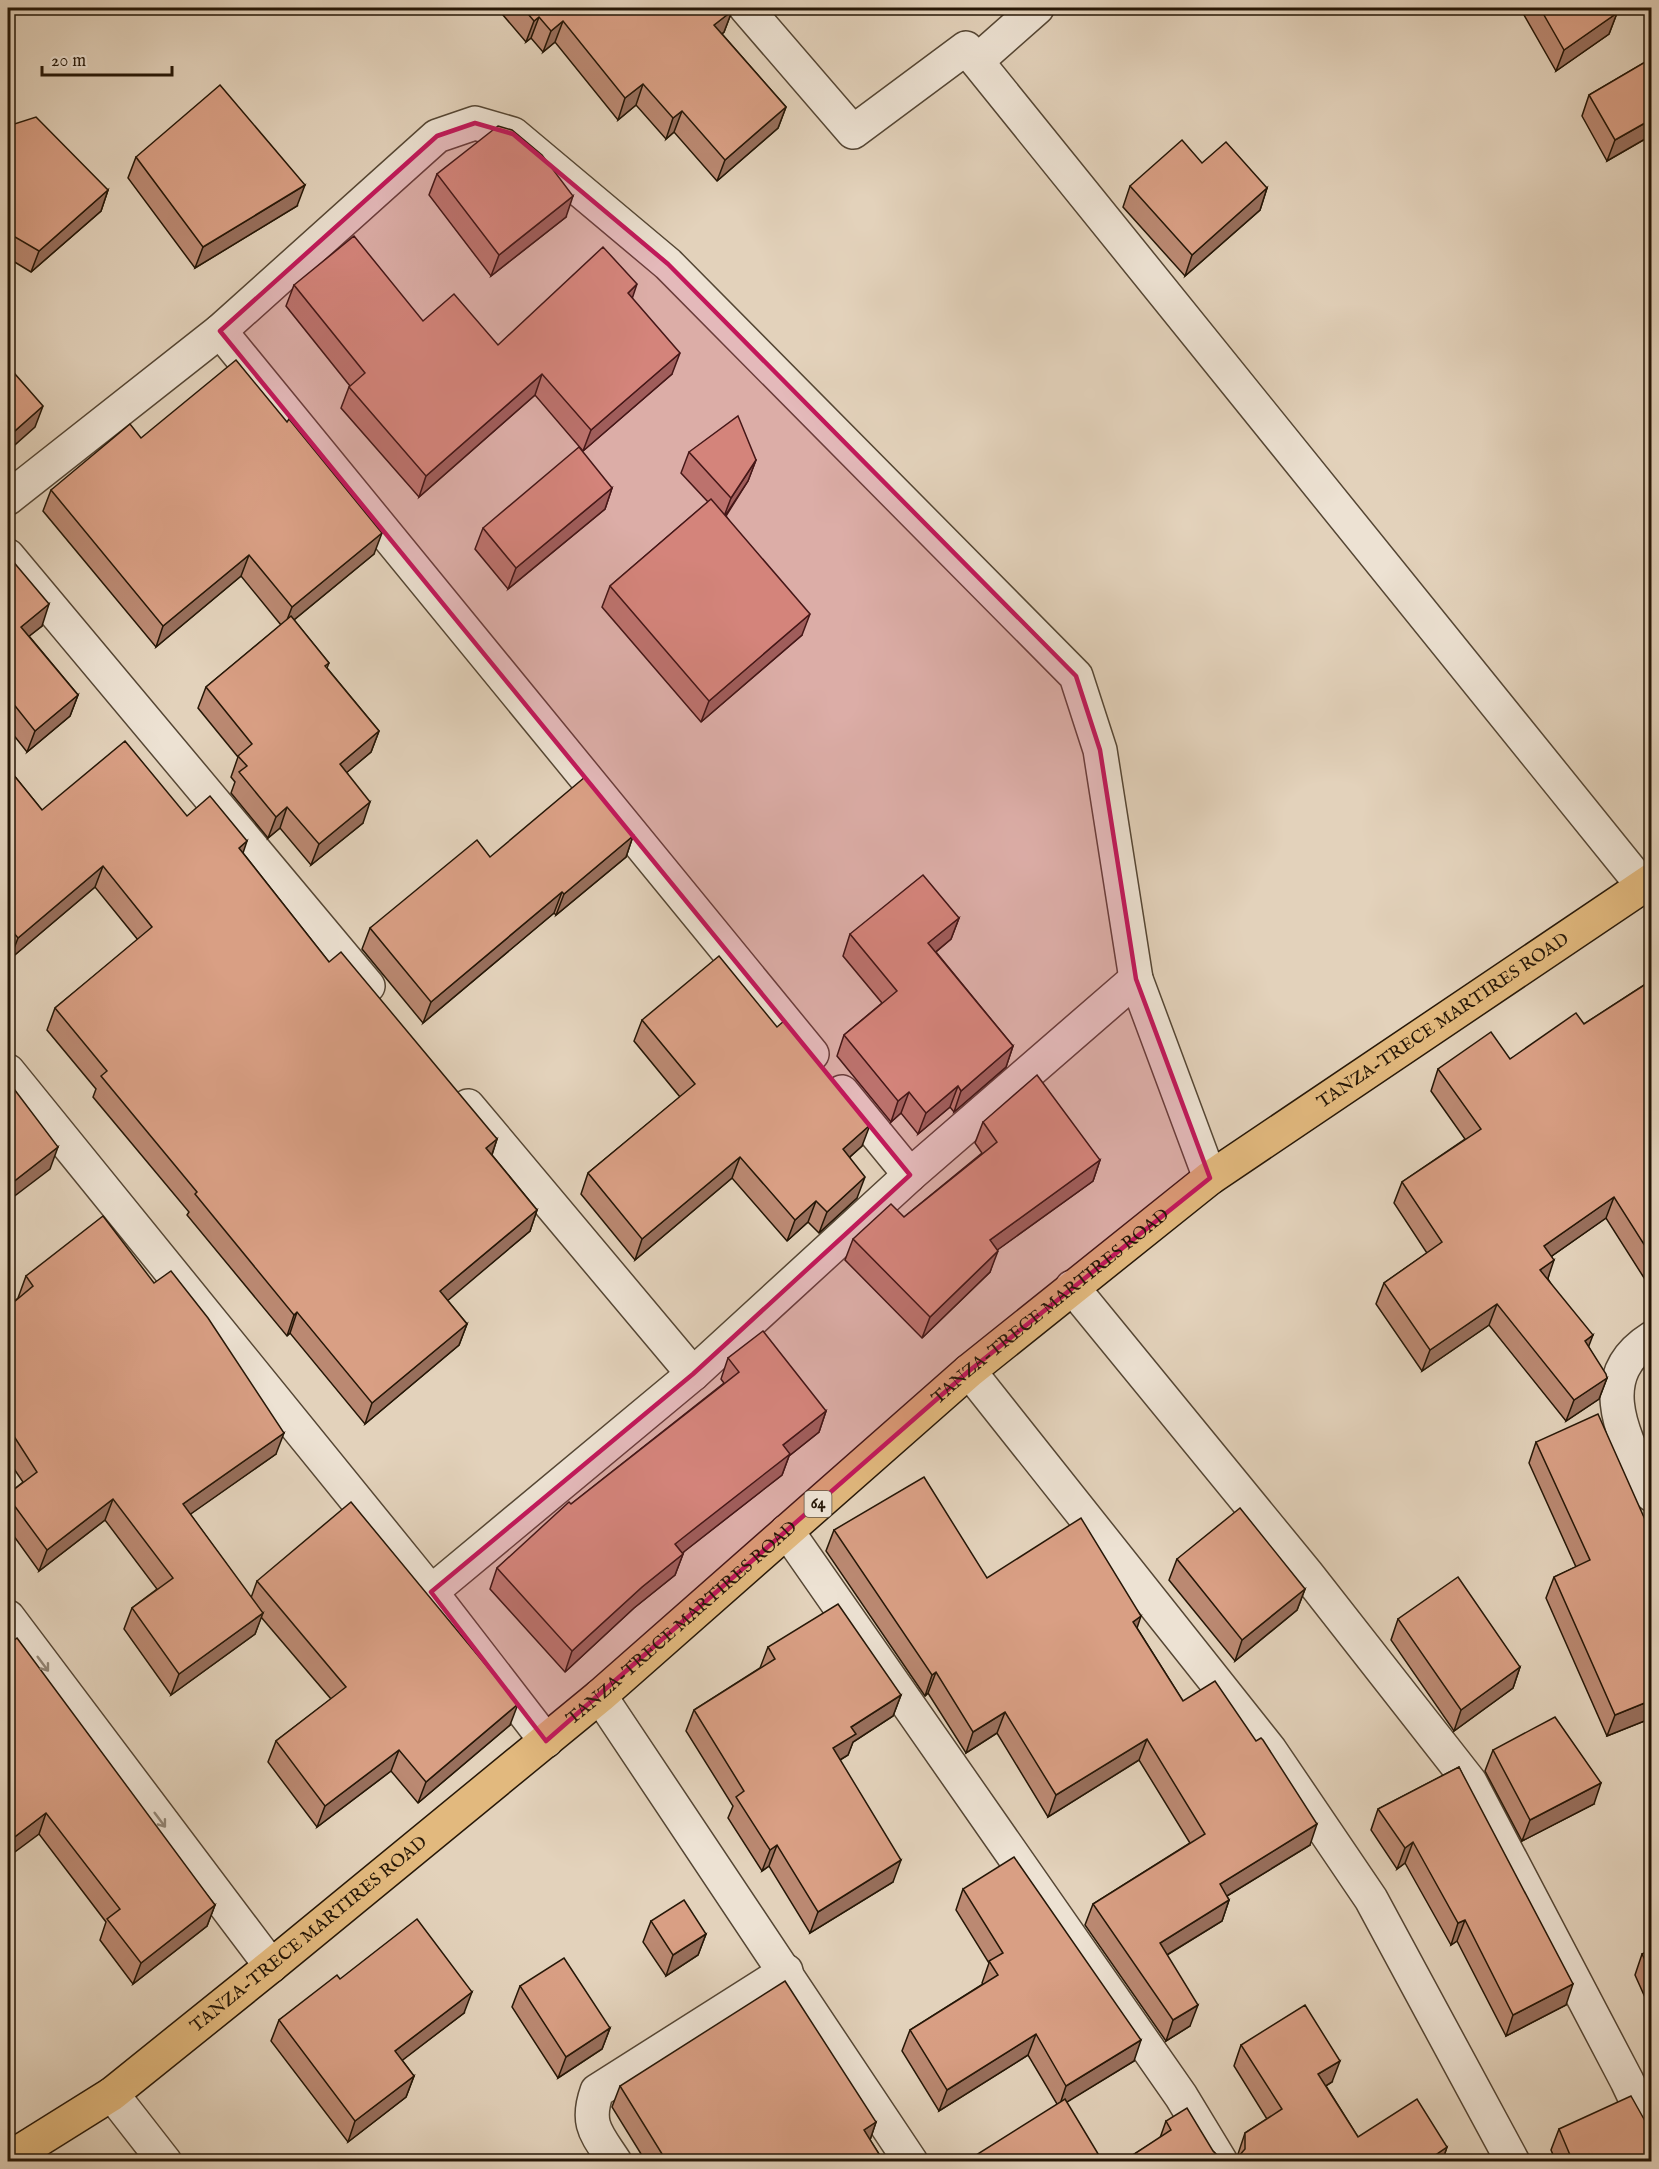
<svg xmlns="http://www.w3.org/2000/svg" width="1659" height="2169" font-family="'IM FELL English',serif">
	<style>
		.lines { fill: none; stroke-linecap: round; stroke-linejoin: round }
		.minor-casing { stroke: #554634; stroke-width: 36 }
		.major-casing { stroke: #261707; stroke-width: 36 }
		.minor { stroke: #ede2d3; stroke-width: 33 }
		.major { stroke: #e2b97e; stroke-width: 33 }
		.wall { fill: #bb8972; stroke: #261707; stroke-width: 1.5 }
		.shaded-wall { fill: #986f5c; stroke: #261707; stroke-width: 1.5 }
		.building { fill: #d99f84; stroke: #261707; stroke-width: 1.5 }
		.oneway { stroke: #938777 }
		.marked { fill: #c2185b; fill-opacity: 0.2; stroke: #c2185b; stroke-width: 4.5; stroke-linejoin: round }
		.labels { text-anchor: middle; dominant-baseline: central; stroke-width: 4.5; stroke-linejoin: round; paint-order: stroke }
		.shield { fill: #ede2d3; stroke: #625444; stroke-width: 1.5 }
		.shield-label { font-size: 16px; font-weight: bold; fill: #261707 }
		.street-label { font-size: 18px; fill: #261707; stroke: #ede2d3 }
	</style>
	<rect width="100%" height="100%" fill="#e3d2bb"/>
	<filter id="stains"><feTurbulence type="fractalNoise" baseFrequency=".00333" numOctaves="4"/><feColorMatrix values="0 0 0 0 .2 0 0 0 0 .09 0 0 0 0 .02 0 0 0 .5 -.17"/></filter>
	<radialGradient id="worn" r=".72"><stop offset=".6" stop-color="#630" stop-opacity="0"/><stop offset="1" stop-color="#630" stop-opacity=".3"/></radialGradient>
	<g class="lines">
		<defs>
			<g id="minor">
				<path d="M746,8L853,132L966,48L1643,886"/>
				<path d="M977,61L1037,8"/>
				<path d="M220,331L812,1054"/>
				<path d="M8,498L220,331L437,136L475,123L513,134L668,264L1076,676L1100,750L1136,979L1210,1178"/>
				<path d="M8,556L368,986"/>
				<path d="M8,1071L431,1592L546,1741"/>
				<path d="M842,1092L910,1175"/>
				<path d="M468,1106L693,1374"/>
				<path d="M1072,1287L1307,1574L1470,1782L1627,2081L1652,2134"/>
				<path d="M1652,1338C1587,1379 1628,1443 1652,1495"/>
				<path d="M969,1371L1270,1750L1371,1899L1513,2162"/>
				<path d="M787,1531L1181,2096L1221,2162"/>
				<path d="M431,1592L693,1374L910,1175L1136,979"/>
				<path d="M8,1617L271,1966"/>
				<path d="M600,1696L911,2162"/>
				<path d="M112,2094L165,2162"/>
				<path d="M615,2162C597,2134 585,2125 597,2091L786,1971"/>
			</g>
			<g id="major">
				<path id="s1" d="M8,2159L112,2094L271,1966L600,1696L969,1371L1210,1178L1652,880"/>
			</g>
		</defs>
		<use href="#minor" class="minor-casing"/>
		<use href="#major" class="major-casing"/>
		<use href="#minor" class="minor"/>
		<use href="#major" class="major"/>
	</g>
	<g class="wall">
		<path d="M497,8H729L732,11L724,32L722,34L786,107L778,128L717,181L674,132L666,139L636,105L618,120L555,42L543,52L531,38L526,42Z"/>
		<path d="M1520,8H1614L1617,13L1609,34L1556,71Z"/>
		<path d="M1652,58V135L1607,161L1582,116L1589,95Z"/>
		<path d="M8,126L108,190L101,211L31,272L8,258Z"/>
		<path d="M136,157L297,206L195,268L128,178Z"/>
		<path d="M1202,163L1267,188L1260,210L1185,276L1123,207L1130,186Z"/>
		<path d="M437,174L566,217L491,276L429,195Z"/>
		<path d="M294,285L423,321L498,345L632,298L672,374L583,451L535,395L419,497L341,408L349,387L350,386L286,306Z"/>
		<path d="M141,438L374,554L294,620L329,663L327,668L379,731L371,752L347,772L363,823L311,865L280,828L268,838L231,793L235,782L231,777L238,757L198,708L206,687L281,625L241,576L156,647L43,511L51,490Z"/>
		<path d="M689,452L756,460L748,481L726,516L802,635L701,722L602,607L610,586L708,502L681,473Z"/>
		<path d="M612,488L605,509L508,589L475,549L483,528Z"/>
		<path d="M8,562L42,626L29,636L78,695L70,716L27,752L8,728Z"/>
		<path d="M8,768L42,810L187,816L243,853L329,962L497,1139L492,1155L537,1210L530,1231L447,1300L467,1324L459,1345L365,1424L290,1333L287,1336L187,1215L189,1212L93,1097L96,1089L47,1030L55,1008L138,940L95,887L10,959L8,956Z"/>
		<path d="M633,836L626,857L556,915L554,913L423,1023L362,949L370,928L490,857Z"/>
		<path d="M959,918L951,939L936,952L1013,1046L1006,1067L954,1112L950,1107L918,1134L901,1113L891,1122L837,1056L844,1035L882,1003L843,956L850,934Z"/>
		<path d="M1652,980V1277L1646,1281L1606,1218L1552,1256L1548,1279L1607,1378L1599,1399L1566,1421L1489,1325L1422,1371L1376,1304L1384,1283L1427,1253L1394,1203L1402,1182L1465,1139L1431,1091L1438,1069L1510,1059L1584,1024Z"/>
		<path d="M642,1020L862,1146L850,1157L857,1198L819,1233L808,1222L787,1241L732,1178L635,1260L581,1194L588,1173L680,1097L634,1041Z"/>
		<path d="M983,1122L1100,1160L1093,1181L997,1250L990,1272L922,1338L845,1260L853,1239L904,1217L982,1153L975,1143Z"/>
		<path d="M26,1276L276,1454L190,1514L251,1598L257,1581L510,1725L418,1803L391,1771L317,1827L268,1762L276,1741L331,1699L261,1617L255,1634L171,1695L124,1629L132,1608L157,1589L105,1520L39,1571L8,1528V1494L23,1482L8,1460V1307L18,1298Z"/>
		<path d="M728,1358L826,1411L819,1432L789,1456L782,1475L682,1553L683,1554L675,1575L634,1608L565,1672L490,1589L497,1568L571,1504L724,1383L721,1379Z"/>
		<path d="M1536,1442L1651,1533L1652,1532V1718L1607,1736L1546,1598L1554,1577L1576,1567L1529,1463Z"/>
		<path d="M834,1530L987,1578L1137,1628L1183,1701L1310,1845L1227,1896L1229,1900L1222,1921L1167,1955L1190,2026L1166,2041L1085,1925L1093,1904L1190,1843L1139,1760L1048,1817L997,1733L966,1753L928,1693L925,1696L826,1551Z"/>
		<path d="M1177,1559L1305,1589L1297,1610L1235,1661L1169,1580Z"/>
		<path d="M1398,1619L1520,1667L1513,1688L1454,1731L1391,1640Z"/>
		<path d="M8,1645L215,1905L207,1926L133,1984L100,1940L106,1922L39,1834Z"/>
		<path d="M768,1647L901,1695L893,1716L853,1742L848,1755L840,1760L893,1882L810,1933L769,1866L762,1871L728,1818L733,1806L686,1731L694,1710L760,1668Z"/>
		<path d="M1493,1750L1594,1804L1522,1841L1485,1771Z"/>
		<path d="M1459,1767L1566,2005L1506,2036L1457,1941L1451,1945L1405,1863L1397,1869L1371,1830L1378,1809Z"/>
		<path d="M963,1889L1134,2061L1066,2102L1057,2104L1028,2055L939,2111L902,2051L910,2030L983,1984L982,1983L989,1963L956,1910Z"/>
		<path d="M651,1921L706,1934L698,1955L666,1976L643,1942Z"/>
		<path d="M1652,1950V2013L1635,1975L1642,1954Z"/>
		<path d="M340,1979L464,2013L402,2060L414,2076L406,2097L348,2142L271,2041L279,2020Z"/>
		<path d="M520,1986L610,2028L602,2049L558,2078L512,2007Z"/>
		<path d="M1241,2045L1332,2082L1326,2086L1358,2137L1447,2147L1442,2162H1122L1160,2138L1166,2121L1213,2151L1219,2157L1228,2160L1238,2157V2154L1245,2133L1267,2119L1234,2066Z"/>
		<path d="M620,2086L876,2122L870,2140L884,2162H646L612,2107Z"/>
		<path d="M1649,2128L1652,2162H1556L1551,2150L1559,2129Z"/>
	</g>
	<g class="shaded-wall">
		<path d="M732,11L724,32L707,46L714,25Z"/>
		<path d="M1617,13L1609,34L1556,71L1564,50Z"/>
		<path d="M539,17L531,38L526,42L534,21Z"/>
		<path d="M563,21L555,42L543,52L551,31Z"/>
		<path d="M643,84L636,105L618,120L625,98Z"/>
		<path d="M786,107L778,128L717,181L725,160Z"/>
		<path d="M682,111L674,132L666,139L673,118Z"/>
		<path d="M1652,119V135L1607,161L1615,140Z"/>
		<path d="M305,185L297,206L195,268L203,247Z"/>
		<path d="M1267,188L1260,210L1185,276L1192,255Z"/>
		<path d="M108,190L101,211L31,272L39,251Z"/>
		<path d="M573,196L566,217L491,276L499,255Z"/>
		<path d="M637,284L630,305L628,293Z"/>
		<path d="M12,347L8,359V350Z"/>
		<path d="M680,353L672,374L583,451L591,430Z"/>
		<path d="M542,374L535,395L419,497L426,476Z"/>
		<path d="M43,406L35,427L8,451V437Z"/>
		<path d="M756,460L748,481L723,519L731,498Z"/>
		<path d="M612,488L605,509L508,589L516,568Z"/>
		<path d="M382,533L374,554L284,628L292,607Z"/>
		<path d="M249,555L241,576L156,647L163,626Z"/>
		<path d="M49,604L42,626L14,648L21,627Z"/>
		<path d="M810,614L802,635L701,722L709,701Z"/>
		<path d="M78,695L70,716L27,752L35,731Z"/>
		<path d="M379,731L371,752L332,785L340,764Z"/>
		<path d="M370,802L363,823L311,865L319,844Z"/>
		<path d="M287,807L280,828L268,838L276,817Z"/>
		<path d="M633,836L626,857L556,915L564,894Z"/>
		<path d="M247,841L240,862L239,848Z"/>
		<path d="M103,866L95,887L10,959L18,938Z"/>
		<path d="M562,892L554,913L423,1023L431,1002Z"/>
		<path d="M959,918L951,939L921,964L928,943Z"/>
		<path d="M1013,1046L1006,1067L954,1112L961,1091Z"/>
		<path d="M958,1086L950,1107L918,1134L926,1113Z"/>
		<path d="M909,1092L901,1113L891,1122L898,1101Z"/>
		<path d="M870,1125L862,1146L835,1170L843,1149Z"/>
		<path d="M497,1139L490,1160L486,1148Z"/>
		<path d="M58,1147L50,1169L8,1201V1186Z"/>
		<path d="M740,1157L732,1178L635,1260L642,1239Z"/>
		<path d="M1100,1160L1093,1181L982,1261L990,1240Z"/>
		<path d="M865,1177L857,1198L819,1233L827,1212Z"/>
		<path d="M1614,1197L1606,1218L1536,1267L1544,1246Z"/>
		<path d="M816,1201L808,1222L787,1241L795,1220Z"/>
		<path d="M537,1210L530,1231L433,1313L440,1291Z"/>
		<path d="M998,1251L990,1272L922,1338L930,1317Z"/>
		<path d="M1554,1260L1547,1281L1540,1270Z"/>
		<path d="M1652,1265V1277L1646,1281Z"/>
		<path d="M1497,1304L1489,1325L1422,1371L1430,1350Z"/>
		<path d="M297,1312L290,1333L287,1336L294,1315Z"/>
		<path d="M467,1324L459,1345L365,1424L372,1403Z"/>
		<path d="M1593,1335L1585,1356V1341Z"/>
		<path d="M1607,1378L1599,1399L1566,1421L1574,1400Z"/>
		<path d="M826,1411L819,1432L789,1456L782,1475L667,1565L675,1544L783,1445Z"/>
		<path d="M284,1433L276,1454L175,1525L183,1504Z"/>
		<path d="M113,1499L105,1520L39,1571L47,1550Z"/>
		<path d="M683,1554L675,1575L634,1608L565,1672L572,1651L642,1587Z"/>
		<path d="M1305,1589L1297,1610L1235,1661L1242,1640Z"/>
		<path d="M263,1613L255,1634L171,1695L179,1674Z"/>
		<path d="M1141,1616L1134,1637L1133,1622Z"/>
		<path d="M1520,1667L1513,1688L1454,1731L1461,1710Z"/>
		<path d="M936,1672L928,1693L925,1696L932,1675Z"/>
		<path d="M901,1695L893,1716L853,1742L848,1755L825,1769L833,1748L851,1727Z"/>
		<path d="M1652,1700V1718L1607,1736L1615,1715Z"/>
		<path d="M518,1704L510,1725L418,1803L426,1782Z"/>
		<path d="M1005,1712L997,1733L966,1753L973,1732Z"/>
		<path d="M1147,1739L1139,1760L1048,1817L1056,1795Z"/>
		<path d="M399,1750L391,1771L317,1827L325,1806Z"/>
		<path d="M1601,1783L1594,1804L1522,1841L1530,1820Z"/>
		<path d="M46,1813L39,1834L8,1857V1842Z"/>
		<path d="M1317,1824L1310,1845L1212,1905L1220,1884Z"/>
		<path d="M1413,1842L1405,1863L1397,1869L1405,1848Z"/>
		<path d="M777,1845L769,1866L762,1871L770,1850Z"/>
		<path d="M901,1860L893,1882L810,1933L818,1912Z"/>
		<path d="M1229,1900L1222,1921L1152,1964L1160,1943Z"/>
		<path d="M215,1905L207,1926L133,1984L141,1963Z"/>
		<path d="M1465,1920L1457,1941L1451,1945L1458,1923Z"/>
		<path d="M706,1934L698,1955L666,1976L673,1955Z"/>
		<path d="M1573,1984L1566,2005L1506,2036L1513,2015Z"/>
		<path d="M472,1992L464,2013L387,2072L395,2051Z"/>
		<path d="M1198,2005L1190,2026L1166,2041L1173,2020Z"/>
		<path d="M610,2028L602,2049L558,2078L566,2057Z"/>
		<path d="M1036,2034L1028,2055L939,2111L947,2090Z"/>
		<path d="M1141,2040L1134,2061L1059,2107L1066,2086Z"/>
		<path d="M1340,2061L1332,2082L1311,2095L1318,2074Z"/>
		<path d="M414,2076L406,2097L348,2142L355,2121Z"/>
		<path d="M876,2122L869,2143L864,2130Z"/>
		<path d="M1447,2147L1442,2162H1425Z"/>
	</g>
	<g class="building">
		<path d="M523,8H729L732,11L714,25L786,107L725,160L682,111L673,118L643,84L625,98L563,21L551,31L539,17L534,21Z"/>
		<path d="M1540,8H1614L1617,13L1564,50Z"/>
		<path d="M1652,58V119L1615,140L1589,95Z"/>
		<path d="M220,85L305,185L203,247L136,157Z"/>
		<path d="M36,117L108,190L39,251L10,234H8V126Z"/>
		<path d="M498,126L512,130L542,155L573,196L499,255L437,174Z"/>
		<path d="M1182,140L1202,163L1226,142L1267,188L1192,255L1130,186Z"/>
		<path d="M354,236L423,321L454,294L498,345L603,247L637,284L628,293L680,353L591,430L542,374L426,476L349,387L365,373L294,285Z"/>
		<path d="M8,341L12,347L8,350Z"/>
		<path d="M236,360L287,422L289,419L382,533L292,607L249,555L163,626L51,490L130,424L141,438Z"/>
		<path d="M8,366L43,406L8,437Z"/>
		<path d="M738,416L756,460L731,498L689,452Z"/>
		<path d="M579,447L612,488L516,568L483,528Z"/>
		<path d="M711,499L810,614L709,701L610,586Z"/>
		<path d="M11,559L49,604L21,627L78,695L35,731L8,697V562Z"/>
		<path d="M291,616L329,663L325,666L379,731L340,764L370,802L319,844L287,807L276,817L239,772L247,766L238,756L252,744L206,687Z"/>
		<path d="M125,741L187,816L210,796L247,841L239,848L329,962L341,952L497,1139L486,1148L537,1210L440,1291L467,1324L372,1403L297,1312L294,1315L195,1194L197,1192L101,1076L107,1071L55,1008L152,927L103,866L18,938L8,926V768L42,810Z"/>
		<path d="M585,777L633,836L564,894L562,892L431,1002L370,928L477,840L490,857Z"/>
		<path d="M923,875L959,918L928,943L1013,1046L961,1091L958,1086L926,1113L909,1092L898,1101L844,1035L897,991L850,934Z"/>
		<path d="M719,956L777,1027L784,1021L870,1125L843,1149L865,1177L827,1212L816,1201L795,1220L740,1157L642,1239L588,1173L695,1084L642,1020Z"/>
		<path d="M1652,980V1257L1614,1197L1544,1246L1554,1260L1540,1270L1593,1335L1585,1341L1606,1374L1607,1378L1574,1400L1497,1304L1430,1350L1384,1283L1442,1242L1402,1182L1481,1129L1438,1069L1491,1032L1510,1059L1576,1013L1584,1024Z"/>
		<path d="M1037,1075L1100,1160L990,1240L998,1251L930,1317L853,1239L891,1204L904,1217L997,1142L983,1122Z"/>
		<path d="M8,1081L58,1147L8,1186Z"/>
		<path d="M103,1216L154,1283L171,1271L208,1318L284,1433L183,1504L263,1613L179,1674L132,1608L173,1578L113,1499L47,1550L8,1497V1494L37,1472L8,1427V1307L33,1286L26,1276Z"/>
		<path d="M763,1331L826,1411L783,1445L790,1454L675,1544L683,1554L642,1587L572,1651L497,1568L569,1502L571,1504L739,1372L728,1358Z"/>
		<path d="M1598,1414L1651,1533L1652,1532V1700L1615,1715L1554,1577L1590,1560L1536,1442Z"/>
		<path d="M924,1477L987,1578L1081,1518L1141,1616L1133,1622L1183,1701L1215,1681L1256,1741L1261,1738L1263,1740L1317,1824L1220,1884L1229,1900L1160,1943L1198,2005L1173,2020L1093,1904L1205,1834L1147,1739L1056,1795L1005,1712L973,1732L936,1672L932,1675L834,1530Z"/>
		<path d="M351,1502L518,1704L426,1782L399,1750L325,1806L276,1741L346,1687L257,1581Z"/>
		<path d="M1240,1508L1305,1589L1242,1640L1177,1559Z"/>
		<path d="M1458,1577L1520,1667L1461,1710L1398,1619Z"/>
		<path d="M838,1604L901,1695L851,1727L856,1734L833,1748L901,1860L818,1912L777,1845L770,1850L736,1797L744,1791L694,1710L775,1659L768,1647Z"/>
		<path d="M17,1638L215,1905L141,1963L107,1919L120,1909L46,1813L8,1842V1645Z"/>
		<path d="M1555,1717L1601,1783L1530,1820L1493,1750Z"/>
		<path d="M1459,1767L1573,1984L1513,2015L1465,1920L1458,1923L1413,1842L1405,1848L1378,1809Z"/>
		<path d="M1014,1857L1141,2040L1066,2086L1036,2034L947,2090L910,2030L998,1975L989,1961L1003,1953L963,1889Z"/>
		<path d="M684,1900L706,1934L673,1955L651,1921Z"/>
		<path d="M417,1919L472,1992L395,2051L414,2076L355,2121L279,2020L337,1975L340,1979Z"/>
		<path d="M1652,1950V1974L1642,1954Z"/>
		<path d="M564,1958L610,2028L566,2057L520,1986Z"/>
		<path d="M785,1981L876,2122L864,2130L884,2162H667L620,2086Z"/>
		<path d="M1305,2005L1340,2061L1318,2074L1358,2137L1417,2099L1447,2147L1425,2162H1122L1171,2130L1166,2121L1187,2108L1213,2151L1219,2157L1228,2160L1238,2157L1245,2149V2133L1282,2109L1241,2045Z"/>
		<path d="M1631,2096L1649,2128L1652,2129V2162H1573L1559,2129Z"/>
		<path d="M1065,2099L1103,2162H965Z"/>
	</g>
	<defs><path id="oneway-shaft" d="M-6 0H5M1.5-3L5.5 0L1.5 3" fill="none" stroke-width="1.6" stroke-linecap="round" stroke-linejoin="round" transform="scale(1.5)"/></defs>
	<g class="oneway">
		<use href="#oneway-shaft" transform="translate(43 1664) rotate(53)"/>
		<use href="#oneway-shaft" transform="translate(160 1820) rotate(53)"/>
	</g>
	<path class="marked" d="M475,123L513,134L668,264L1076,676L1100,750L1136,979L1210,1178L969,1371L546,1741L431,1592L693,1374L910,1175L220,331L437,136Z"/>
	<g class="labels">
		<rect class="shield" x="804.5" y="1491" width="27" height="26" rx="4.5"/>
		<g class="shield-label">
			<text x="818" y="1504">64</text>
		</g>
		<g class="street-label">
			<text stroke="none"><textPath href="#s1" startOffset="1834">TANZA-TRECE MARTIRES ROAD</textPath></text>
			<text stroke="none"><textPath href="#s1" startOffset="1348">TANZA-TRECE MARTIRES ROAD</textPath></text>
			<text stroke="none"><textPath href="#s1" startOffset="862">TANZA-TRECE MARTIRES ROAD</textPath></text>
			<text stroke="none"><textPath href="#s1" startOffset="376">TANZA-TRECE MARTIRES ROAD</textPath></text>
		</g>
	</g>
	<rect width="1659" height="2169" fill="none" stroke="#e3d2bb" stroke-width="30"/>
	<rect x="9" y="9" width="1641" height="2151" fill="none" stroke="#261707" stroke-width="3"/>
	<rect x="15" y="15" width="1629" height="2139" fill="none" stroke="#261707" stroke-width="1.5"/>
	<path d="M42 66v9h130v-9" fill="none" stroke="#261707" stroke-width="3"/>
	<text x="51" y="66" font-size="18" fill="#261707" stroke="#ede2d3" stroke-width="4.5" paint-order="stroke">20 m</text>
	<rect width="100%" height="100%" filter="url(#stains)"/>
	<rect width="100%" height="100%" fill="url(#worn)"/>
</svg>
